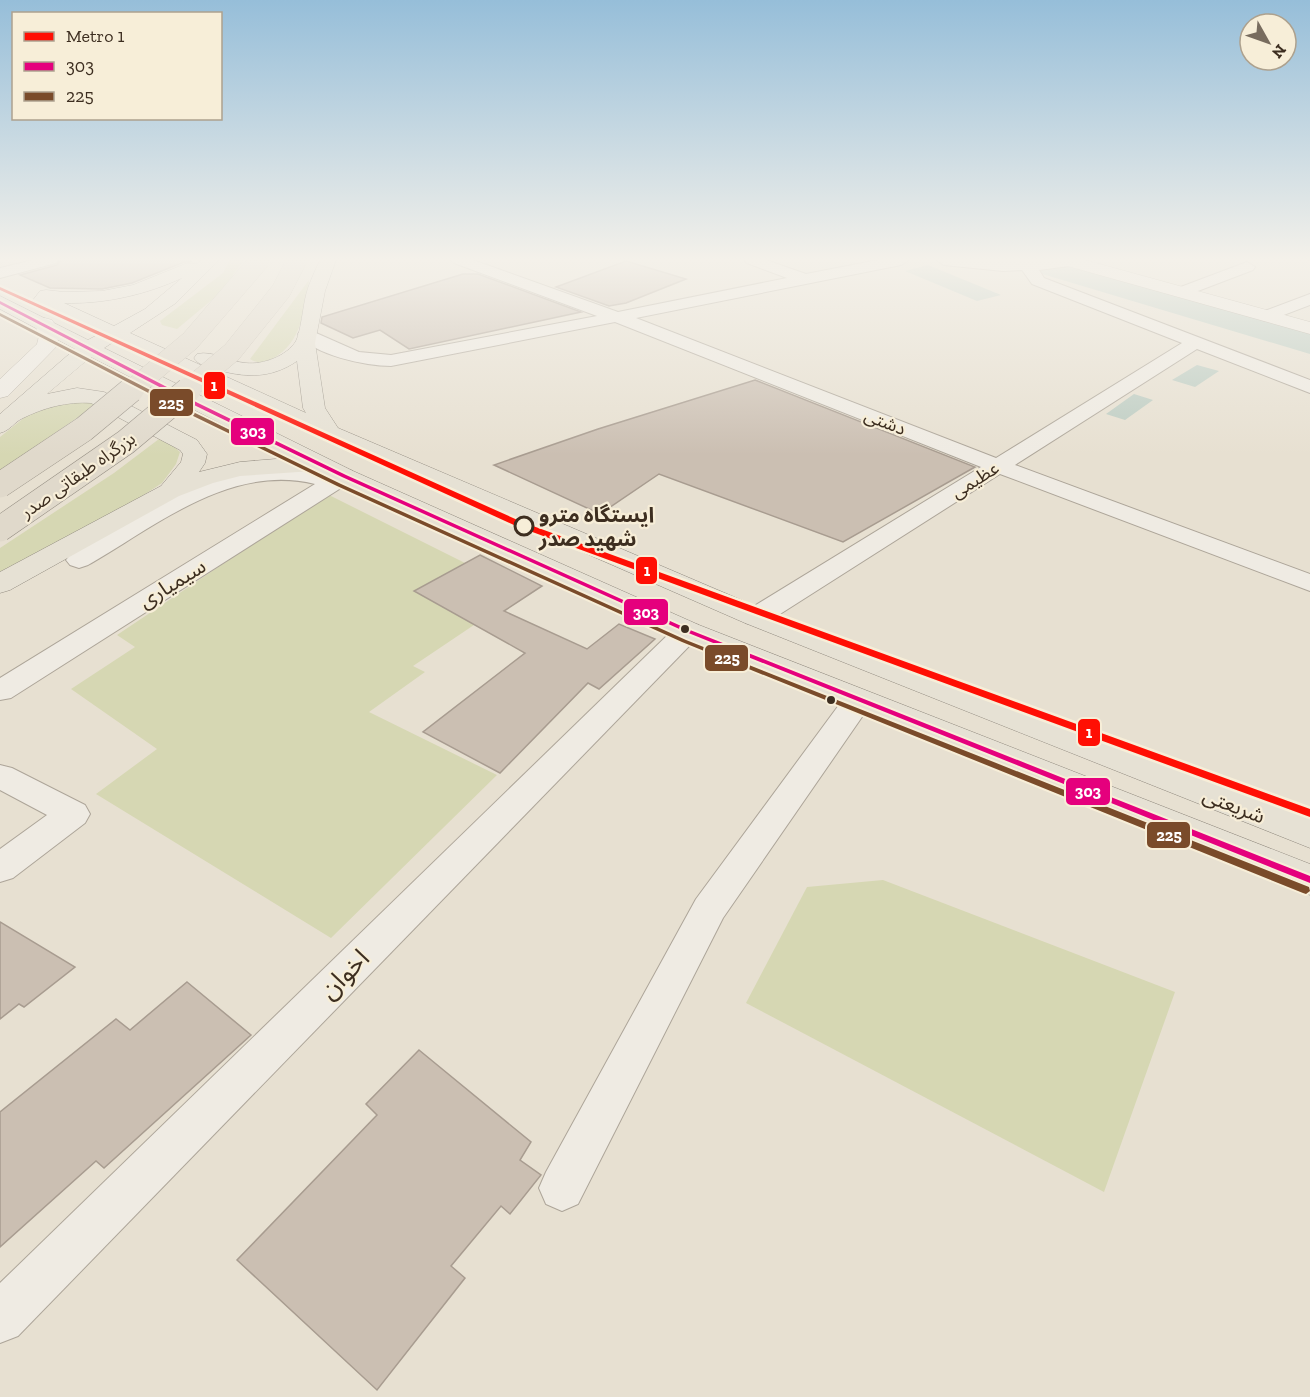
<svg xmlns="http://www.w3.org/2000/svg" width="1310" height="1397" font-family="'Zilla Slab','Noto Sans Arabic',serif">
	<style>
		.green { fill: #d6d7b3 }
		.water { fill: #bcccc2 }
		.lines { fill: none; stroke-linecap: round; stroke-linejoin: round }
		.river { fill: #bcccc2; fill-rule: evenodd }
		.building { fill: #cbbfb2; stroke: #a89c90; stroke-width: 1.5 }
		.minor-casing { stroke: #ada599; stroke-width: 2 }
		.tertiary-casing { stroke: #ada599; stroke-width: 1 }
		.primary-casing { stroke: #928b80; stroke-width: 1 }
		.minor { fill: #efebe3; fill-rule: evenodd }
		.tertiary { fill: #efebe3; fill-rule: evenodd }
		.primary { fill: #e6e1d4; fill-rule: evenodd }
		.trunk-bridge-far1-casing { stroke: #928b80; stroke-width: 20; stroke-linecap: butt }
		.trunk-bridge-casing { stroke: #928b80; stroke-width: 26; stroke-linecap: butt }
		.trunk-bridge-far1 { stroke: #e0d9cb; stroke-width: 20 }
		.trunk-bridge { stroke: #e0d9cb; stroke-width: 25 }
		.bus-1-casing { stroke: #f7eed8; stroke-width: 4 }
		.bus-2-casing { stroke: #f7eed8; stroke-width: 4 }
		.bus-1 { fill: #e5007d; fill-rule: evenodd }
		.bus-2 { fill: #7a4b2a; fill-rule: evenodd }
		.metro-1-casing { stroke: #f7eed8; stroke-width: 5 }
		.metro-1 { fill: #ff0f04; fill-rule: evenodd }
		.stop-dot { fill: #f7eed8; stroke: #3d2e20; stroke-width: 3 }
		.bus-dot { fill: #3d2e20; stroke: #f7eed8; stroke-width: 2 }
		.labels { text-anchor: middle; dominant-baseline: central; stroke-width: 4.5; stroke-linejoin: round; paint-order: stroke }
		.far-street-label { font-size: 18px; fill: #3d2e20; stroke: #f7eed8 }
		.stop-label { font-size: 21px; font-weight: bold; fill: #3d2e20; stroke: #f7eed8; text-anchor: start }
		.street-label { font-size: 21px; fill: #3d2e20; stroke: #f7eed8 }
		.near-street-label { font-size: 26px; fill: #3d2e20; stroke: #f7eed8 }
		.line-badge { stroke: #f7eed8; stroke-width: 2 }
		.badge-label { font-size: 16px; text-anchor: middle; font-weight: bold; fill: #fff }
	</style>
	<rect width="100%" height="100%" fill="#e7e0d1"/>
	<g class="green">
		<path d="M230,260H244L219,294L177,329L162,325L160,321L223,273Z"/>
		<path d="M309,280C305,309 302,343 272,359C264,363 258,364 250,359Z"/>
		<path d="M100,402L0,471V437L25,417L54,403Z"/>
		<path d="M159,439L171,444L180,452L176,464L162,483L121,510L0,575V548L114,473Z"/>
		<path d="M327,494L523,592L413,666L425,672L369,712L497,775L331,938L96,794L157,749L71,689L135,647L117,635Z"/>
		<path d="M883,880L1175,992L1104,1192L746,1003L807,887Z"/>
	</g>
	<g class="water">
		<path d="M928,265L1001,295L977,301L905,271Z"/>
		<path d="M1197,365L1219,371L1195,387L1172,380Z"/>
		<path d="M1134,394L1153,400L1125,420L1106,414Z"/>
	</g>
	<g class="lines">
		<path class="river" d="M1014,260H1067L1310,330V354L1019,267Z"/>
	</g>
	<g class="building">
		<path d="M61,260H191V262H184L132,283L102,289L50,288L20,275L57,265Z"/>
		<path d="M626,261L686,279L626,303L609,306L556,287Z"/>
		<path d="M463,274H478L581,312L409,349L380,330L353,338L321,323L322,317Z"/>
		<path d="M755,380L975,467L843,542L659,474L600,514L494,465L598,429Z"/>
		<path d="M480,555L542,586L504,611L587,649L619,624L655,639L599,689L588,683L500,773L423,732L525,653L414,591Z"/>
		<path d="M0,922L75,967L24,1007L19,1004L0,1019Z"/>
		<path d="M187,982L251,1035L104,1168L96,1161L0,1247V1112L116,1019L130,1030Z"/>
		<path d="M419,1050L531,1142L520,1160L541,1175L510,1214L501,1206L451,1266L465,1278L377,1390L237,1260L377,1115L366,1104Z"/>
	</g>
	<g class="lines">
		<defs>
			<g id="minor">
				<path d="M33,260H59L56,263L0,278V268Z"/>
				<path d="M451,260H473L618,312L787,278L747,263L744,260H766L806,274L878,260H909L901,265L636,318L996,458L1182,343L1032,284L1022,270L1003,271L944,265L936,260H1078L1077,265L1039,270L1044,278L1310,380V393L1197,349L1015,465L1310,574V591L1000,474L766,623L756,625L746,623L742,617L746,611L981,467L615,322L391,366C366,366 313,355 298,334L301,330L307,329L359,352L391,355L597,316L454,263Z"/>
				<path d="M1247,262L1255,267L1253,270L1190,294L1184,296L1176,291L1178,288Z"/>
				<path d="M1310,294V305L1268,321L1262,320L1259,316L1262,312Z"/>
				<path d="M263,466H285L331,475L344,469L352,471L355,476L352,481L11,698L0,700V678L315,484C231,463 156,526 88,565L79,568L70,565L66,560L70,555C132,520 192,478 263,466Z"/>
				<path d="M688,623L698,625L702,631L698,637L18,1336L0,1343V1283L678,625Z"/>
				<path d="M858,691L869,694L873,701L723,918L578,1204L562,1211L546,1204L539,1188L546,1172L696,899L847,694Z"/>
				<path d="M0,765L12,768L85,805L90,814L85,823L13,878L0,882V849L47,815L0,790Z"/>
			</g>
			<g id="tertiary">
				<path d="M1062,260H1085L1310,322V334L1064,265Z"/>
				<path d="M1026,261L1034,263L1037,267L1034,271C1027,272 1022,272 1017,266L1020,262Z"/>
				<path d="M45,318L52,320C58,328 59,336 57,346L8,396L0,398V379L37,344L39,336L35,324L38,320Z"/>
			</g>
			<path id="primary" d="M202,260H219L176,303L130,333L306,413L303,408L297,361C271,379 244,378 215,369C207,366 198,365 194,358L197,354C213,350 230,362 246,363C263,365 287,356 296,341C301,331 303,307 306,295C309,283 315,271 320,260H336L325,291L315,343L325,408L338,428L767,611L1310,819V848L745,623L322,438L115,341L104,348L353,471L699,625L1310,864V895L677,637L313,471L240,476L213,483L179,496L10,590L0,593V572L161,486L181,462L183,454L180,450L91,403C68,401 43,408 23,418C14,422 11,430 0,433V414L75,349L0,309V296L88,340L99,334L35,304L33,300L40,291L46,290L64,292L102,291L133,285L185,264H197ZM182,278L145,309L114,326L64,303C105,304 145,295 182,278ZM91,357L288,458L240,462L199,472L205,463L207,454L197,440L104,392L77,388L47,394Z"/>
		</defs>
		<use href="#minor" class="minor-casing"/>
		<use href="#tertiary" class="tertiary-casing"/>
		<use href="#primary" class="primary-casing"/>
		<use href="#minor" class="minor"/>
		<use href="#tertiary" class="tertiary"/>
		<use href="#primary" class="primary"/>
		<defs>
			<g id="trunk-bridge-far1">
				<path d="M130,391L190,341L260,260"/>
				<path d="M186,391L232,352L281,291L297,260"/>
			</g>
			<g id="trunk-bridge">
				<path d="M0,485L84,429L131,390"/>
				<path d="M0,529L126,442L188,390"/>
			</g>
		</defs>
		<use href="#trunk-bridge-far1" class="trunk-bridge-far1-casing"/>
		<use href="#trunk-bridge" class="trunk-bridge-casing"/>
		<use href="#trunk-bridge-far1" class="trunk-bridge-far1"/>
		<use href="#trunk-bridge" class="trunk-bridge"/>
		<defs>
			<path id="bus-1" d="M0,301L198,403L346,475L690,630L1310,876V883L686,632L342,477L194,405L0,304Z"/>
			<path id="bus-2" d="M0,313L193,412L341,484L686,640L1309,887L1310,891L1306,894L1303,893L682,642L337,486L189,414L0,316Z"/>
		</defs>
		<use href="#bus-1" class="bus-1-casing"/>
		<use href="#bus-2" class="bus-2-casing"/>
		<use href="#bus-1" class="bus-1"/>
		<use href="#bus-2" class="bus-2"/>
		<defs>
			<path id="metro-1" d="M0,287L522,522L1310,809V817L516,526L0,290Z"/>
		</defs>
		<use href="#metro-1" class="metro-1-casing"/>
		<use href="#metro-1" class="metro-1"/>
	</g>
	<linearGradient id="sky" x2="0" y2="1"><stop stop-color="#96bed9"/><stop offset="0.57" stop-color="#f4f1ea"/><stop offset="1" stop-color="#f4f1ea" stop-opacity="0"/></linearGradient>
	<rect width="1310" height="455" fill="url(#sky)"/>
	<circle class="stop-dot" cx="524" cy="526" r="9"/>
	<g class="bus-dot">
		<circle cx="685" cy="629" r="5"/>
		<circle cx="831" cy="700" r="5"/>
	</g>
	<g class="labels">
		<g class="far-street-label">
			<text transform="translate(885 422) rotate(21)">دشتی</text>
			<text transform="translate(78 475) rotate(-35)">بزرگراه طبقاتی صدر</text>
			<text transform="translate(975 480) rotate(-32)">عظیمی</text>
		</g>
		<g class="stop-label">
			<text x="539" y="514">ایستگاه مترو<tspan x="539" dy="24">شهید صدر</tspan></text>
		</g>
		<g class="street-label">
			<text transform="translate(172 583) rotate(-32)">سیمیاری</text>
			<text transform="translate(1234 805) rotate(21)">شریعتی</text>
		</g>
		<g class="near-street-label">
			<text transform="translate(344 974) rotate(-45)">اخوان</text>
		</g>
	</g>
	<g class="line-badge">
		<rect x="203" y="371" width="23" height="29" rx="6" fill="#ff0f04"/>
		<rect x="149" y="388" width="45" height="29" rx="6" fill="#7a4b2a"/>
		<rect x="230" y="417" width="45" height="29" rx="6" fill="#e5007d"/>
		<rect x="635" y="556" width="23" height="29" rx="6" fill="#ff0f04"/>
		<rect x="623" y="598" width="46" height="28" rx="6" fill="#e5007d"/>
		<rect x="704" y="644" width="45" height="28" rx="6" fill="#7a4b2a"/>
		<rect x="1077" y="718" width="24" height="29" rx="6" fill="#ff0f04"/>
		<rect x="1065" y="777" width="46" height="29" rx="6" fill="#e5007d"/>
		<rect x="1146" y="821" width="45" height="28" rx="6" fill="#7a4b2a"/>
	</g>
	<g class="badge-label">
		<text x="214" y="391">1</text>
		<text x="171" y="409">225</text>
		<text x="253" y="437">303</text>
		<text x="647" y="576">1</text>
		<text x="646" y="618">303</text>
		<text x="727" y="664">225</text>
		<text x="1089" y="738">1</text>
		<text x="1088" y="797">303</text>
		<text x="1169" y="841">225</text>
	</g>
	<rect x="12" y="12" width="210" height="108" fill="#f7eed8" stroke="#ada18e" stroke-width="1.5"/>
	<rect x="24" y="32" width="30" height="9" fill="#ff0f04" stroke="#ada18e" stroke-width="1.5"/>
	<text x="66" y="42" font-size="18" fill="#3d2e20">Metro 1</text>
	<rect x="24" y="62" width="30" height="9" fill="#e5007d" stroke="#ada18e" stroke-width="1.5"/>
	<text x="66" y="72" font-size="18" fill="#3d2e20">303</text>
	<rect x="24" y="92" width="30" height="9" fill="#7a4b2a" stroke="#ada18e" stroke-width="1.5"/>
	<text x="66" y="102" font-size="18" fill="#3d2e20">225</text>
	<g transform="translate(1268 42) rotate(130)"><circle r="28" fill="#f7eed8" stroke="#ada18e" stroke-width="1.5"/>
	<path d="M0-4.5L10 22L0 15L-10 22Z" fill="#786c5e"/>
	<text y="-9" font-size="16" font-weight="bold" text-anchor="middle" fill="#3d2e20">N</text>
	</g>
</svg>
